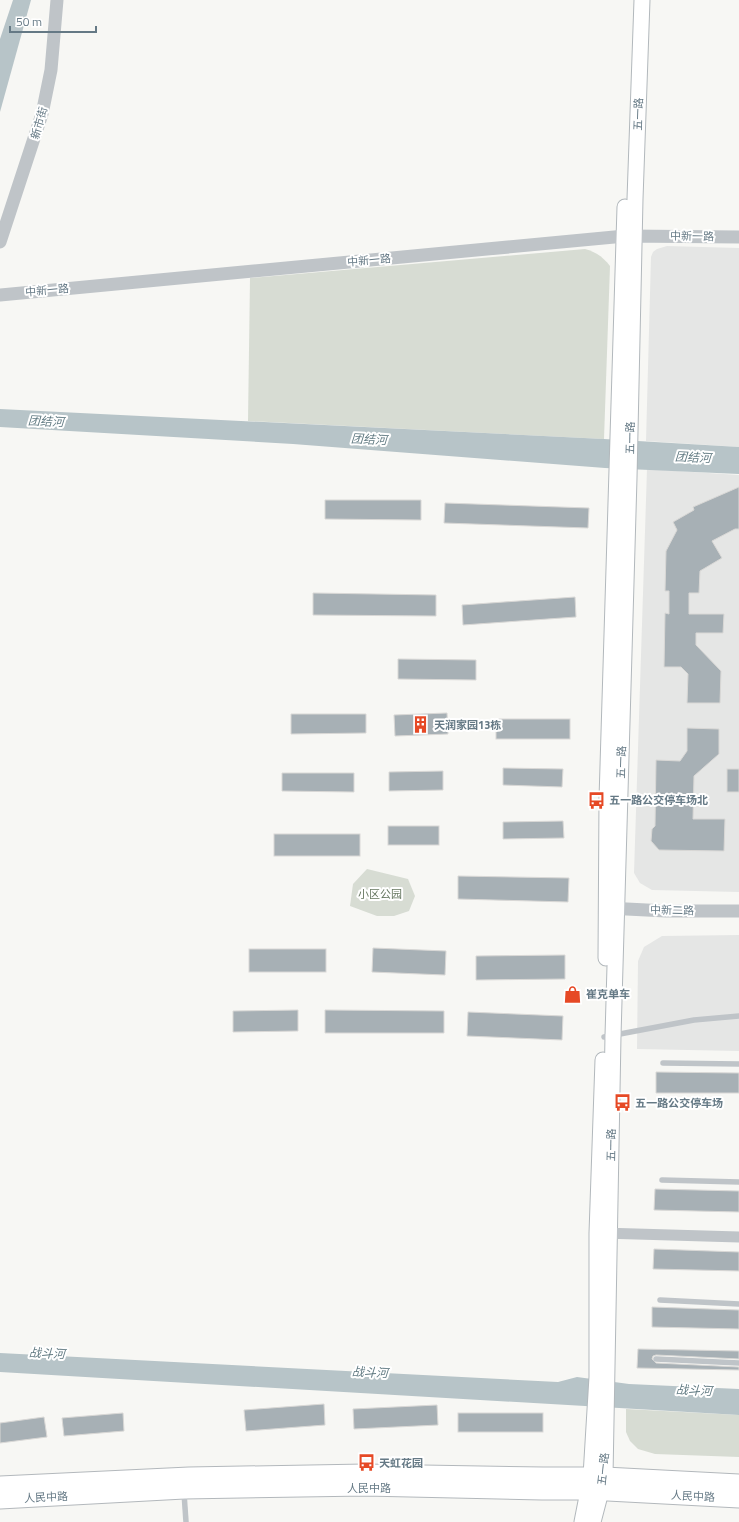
<svg xmlns="http://www.w3.org/2000/svg" width="739" height="1522" font-family="'Titillium Web','Noto Sans SC',sans-serif">
	<style>
		.built { fill: #e5e6e5 }
		.green { fill: #d7dcd3 }
		.water { fill: #b7c4c8 }
		.building { fill: #a7b0b5; stroke: #d9d8d6 }
		.lines { fill: none; stroke-linecap: round; stroke-linejoin: round }
		.secondary-casing { stroke: #b2b8bc; stroke-width: 17 }
		.primary-casing { stroke: #b3b8bc; stroke-width: 19 }
		.service { stroke: #bfc4c8; stroke-width: 5.5 }
		.minor { stroke: #bfc4c8; stroke-width: 11 }
		.tertiary { stroke: #bfc4c8; stroke-width: 13 }
		.secondary { stroke: #fff; stroke-width: 15 }
		.primary { stroke: #fff; stroke-width: 17 }
		.labels { text-anchor: middle; dominant-baseline: central; stroke-width: 4; stroke-linejoin: round; paint-order: stroke }
		.street-label { font-size: 11px; fill: #657985; stroke: #fff }
		.poi-label { font-size: 11px; font-weight: bold; fill: #657985; stroke: #fff; text-anchor: start }
		.park-label { font-size: 11px; fill: #667760; stroke: #fff }
		.water-label { font-size: 12px; font-style: italic; fill: #617a82; stroke: #fff }
	</style>
	<rect width="100%" height="100%" fill="#f7f7f4"/>
	<g class="built">
		<path d="M667,246L739,248V447L646,441L651,257L653,252L657,249Z"/>
		<path d="M647,469L739,475V892L652,890L640,883L634,873Z"/>
		<path d="M739,935V1051L637,1049L638,961L644,947L662,936Z"/>
	</g>
	<g class="green">
		<path d="M585,249C596,252 603,257 610,266L604,439L248,421L250,278Z"/>
		<path d="M367,869L408,879L415,896L409,911L394,916H377L350,906L353,884Z"/>
		<path d="M626,1409L739,1415V1457L655,1454L638,1449L630,1441L626,1432Z"/>
	</g>
	<g class="water">
		<path d="M13,0H31L0,112V39Z"/>
		<path d="M0,409L604,439L739,447V474L605,468L293,444L0,427Z"/>
		<path d="M0,1353L558,1382L577,1377L629,1384L739,1389V1415L0,1372Z"/>
	</g>
	<g class="building">
		<path d="M739,487V529H735L712,541L722,558L700,571L699,593H689V614H724L723,633H696V645L721,671L720,703H687L688,674L681,667H664L665,613L669,614V591H665L666,551L677,530L673,522L694,510L693,507Z"/>
		<path d="M325,500H421V520L325,519Z"/>
		<path d="M445,503L589,508L588,528L444,523Z"/>
		<path d="M313,593L436,595V616L313,615Z"/>
		<path d="M575,597L576,617L463,625L462,605Z"/>
		<path d="M398,659L476,660V680L398,679Z"/>
		<path d="M447,713L448,734L395,736L394,715Z"/>
		<path d="M291,714H366V733L291,734Z"/>
		<rect x="496" y="719" width="74" height="20"/>
		<path d="M687,728L719,729V754L694,776L693,819H725L724,851L659,850L651,841L652,829L655,826L656,760L680,761L687,751Z"/>
		<path d="M503,768L563,769L562,787L503,785Z"/>
		<rect x="727" y="769" width="12" height="23"/>
		<path d="M443,771V790L389,791V772Z"/>
		<path d="M282,773H354V792L282,791Z"/>
		<path d="M563,821L564,838L503,839V822Z"/>
		<rect x="388" y="826" width="51" height="19"/>
		<rect x="274" y="834" width="86" height="22"/>
		<path d="M458,876L569,878L568,902L458,899Z"/>
		<path d="M373,948L446,951L445,975L372,972Z"/>
		<rect x="249" y="949" width="77" height="23"/>
		<path d="M565,955V979L476,980V956Z"/>
		<path d="M298,1010V1031L233,1032V1011Z"/>
		<path d="M325,1010L444,1011V1033H325Z"/>
		<path d="M468,1012L563,1016L562,1040L467,1036Z"/>
		<path d="M656,1072L739,1073V1093H656Z"/>
		<path d="M655,1189L739,1191V1212L654,1210Z"/>
		<path d="M654,1249L739,1252V1271L653,1269Z"/>
		<path d="M652,1307L739,1310V1329L652,1327Z"/>
		<path d="M638,1349L739,1351V1359L656,1355L653,1356L652,1359L656,1363L739,1367V1370L637,1368Z"/>
		<path d="M324,1404L325,1425L246,1431L244,1410Z"/>
		<path d="M437,1405L438,1425L354,1429L353,1409Z"/>
		<path d="M123,1413L124,1431L64,1436L62,1418Z"/>
		<rect x="458" y="1413" width="85" height="19"/>
		<path d="M44,1417L47,1437L0,1443V1423Z"/>
	</g>
	<g class="lines">
		<defs>
			<g id="secondary">
				<path d="M606,958L607,799L625,207"/>
				<path d="M582,1522L591,1476L597,1377V1233L603,1060"/>
				<path d="M593,1522L605,1476L613,1036L629,478L635,199L642,0"/>
			</g>
			<g id="primary">
				<path d="M0,1485L189,1476L365,1473L543,1476H605L739,1483"/>
				<path d="M0,1500L184,1490L365,1487L542,1491H589L739,1499"/>
			</g>
		</defs>
		<use href="#secondary" class="secondary-casing"/>
		<use href="#primary" class="primary-casing"/>
		<g class="service">
			<path d="M604,1037L694,1020L739,1016"/>
			<path d="M663,1063L739,1064"/>
			<path d="M662,1180L739,1182"/>
			<path d="M660,1300L739,1304"/>
			<path d="M656,1359L739,1363"/>
			<path d="M184,1493L186,1522"/>
		</g>
		<path class="minor" d="M602,1233L739,1237"/>
		<g class="tertiary">
			<path d="M0,242L42,114L51,70L57,0"/>
			<path d="M0,295L625,236L739,237"/>
			<path d="M607,908L666,911H739"/>
		</g>
		<use href="#secondary" class="secondary"/>
		<use href="#primary" class="primary"/>
	</g>
	<defs>
		<symbol id="building-bare" viewBox="-9 -9 18 18"><path d="M-4-6H4V6H1V3H-1V6H-4ZM-2.5-4.3h1.7v1.8h-1.7ZM.8-4.3h1.7v1.8H.8ZM-2.5-1h1.7V.8h-1.7ZM.8-1h1.7V.8H.8Z" fill="#e64925" stroke="#fff" stroke-width="2.5" paint-order="stroke"/></symbol>
		<symbol id="bus-bare" viewBox="-9 -9 18 18"><path d="M-5-6H5V4H4V6H2V4H-2V6H-4V4H-5ZM-3.5-4V0h7V-4ZM-3.5 1.2v1.5H-2V1.2ZM2 1.2v1.5H3.5V1.2Z" fill="#e64925" stroke="#fff" stroke-width="2.5" paint-order="stroke"/></symbol>
		<symbol id="shop-bare" viewBox="-9 -9 18 18"><path d="M-5-2.5h2.3a2.7 3.5 0 0 1 5.4 0H5L5.5 6h-11ZM-1.5-2.5h3a1.5 2.3 0 0 0-3 0Z" fill="#e64925" stroke="#fff" stroke-width="2.5" paint-order="stroke"/></symbol>
	</defs>
	<g fill-rule="evenodd">
		<use href="#building-bare" x="408" y="712" width="25" height="25"/>
		<use href="#bus-bare" x="584" y="788" width="25" height="25"/>
		<use href="#shop-bare" x="560" y="982" width="25" height="25"/>
		<use href="#bus-bare" x="610" y="1090" width="25" height="25"/>
		<use href="#bus-bare" x="354" y="1450" width="25" height="25"/>
	</g>
	<g class="labels">
		<g class="street-label">
			<text transform="translate(638 114) rotate(-88)">五一路</text>
			<text transform="translate(39 123) rotate(-74)">新市街</text>
			<text transform="translate(692 236) rotate(1)">中新一路</text>
			<text transform="translate(369 260) rotate(-5)">中新一路</text>
			<text transform="translate(47 290) rotate(-5)">中新一路</text>
			<text transform="translate(630 438) rotate(-89)">五一路</text>
			<text transform="translate(621 762) rotate(-88)">五一路</text>
			<text transform="translate(672 910) rotate(1)">中新二路</text>
			<text transform="translate(611 1145) rotate(-89)">五一路</text>
			<text transform="translate(603 1469) rotate(-84)">五一路</text>
			<text x="369" y="1488">人民中路</text>
			<text transform="translate(693 1496) rotate(3)">人民中路</text>
			<text transform="translate(46 1497) rotate(-3)">人民中路</text>
		</g>
		<g class="poi-label">
			<text x="434" y="725">天润家园13栋</text>
			<text x="609" y="800">五一路公交停车场北</text>
			<text x="586" y="994">崔克单车</text>
			<text x="635" y="1103">五一路公交停车场</text>
			<text x="379" y="1463">天虹花园</text>
		</g>
		<g class="park-label">
			<text x="380" y="894">小区公园</text>
		</g>
		<g class="water-label">
			<text transform="translate(46 421) rotate(3)">团结河</text>
			<text transform="translate(369 439) rotate(3)">团结河</text>
			<text transform="translate(693 457) rotate(3)">团结河</text>
			<text transform="translate(47 1353) rotate(3)">战斗河</text>
			<text transform="translate(370 1372) rotate(3)">战斗河</text>
			<text transform="translate(694 1390) rotate(3)">战斗河</text>
		</g>
	</g>
	<path d="M10 26v6h86v-6" fill="none" stroke="#657985" stroke-width="2"/>
	<text x="16" y="26" font-size="12" fill="#657985" stroke="#ffffff" stroke-width="3" paint-order="stroke">50 m</text>
</svg>
